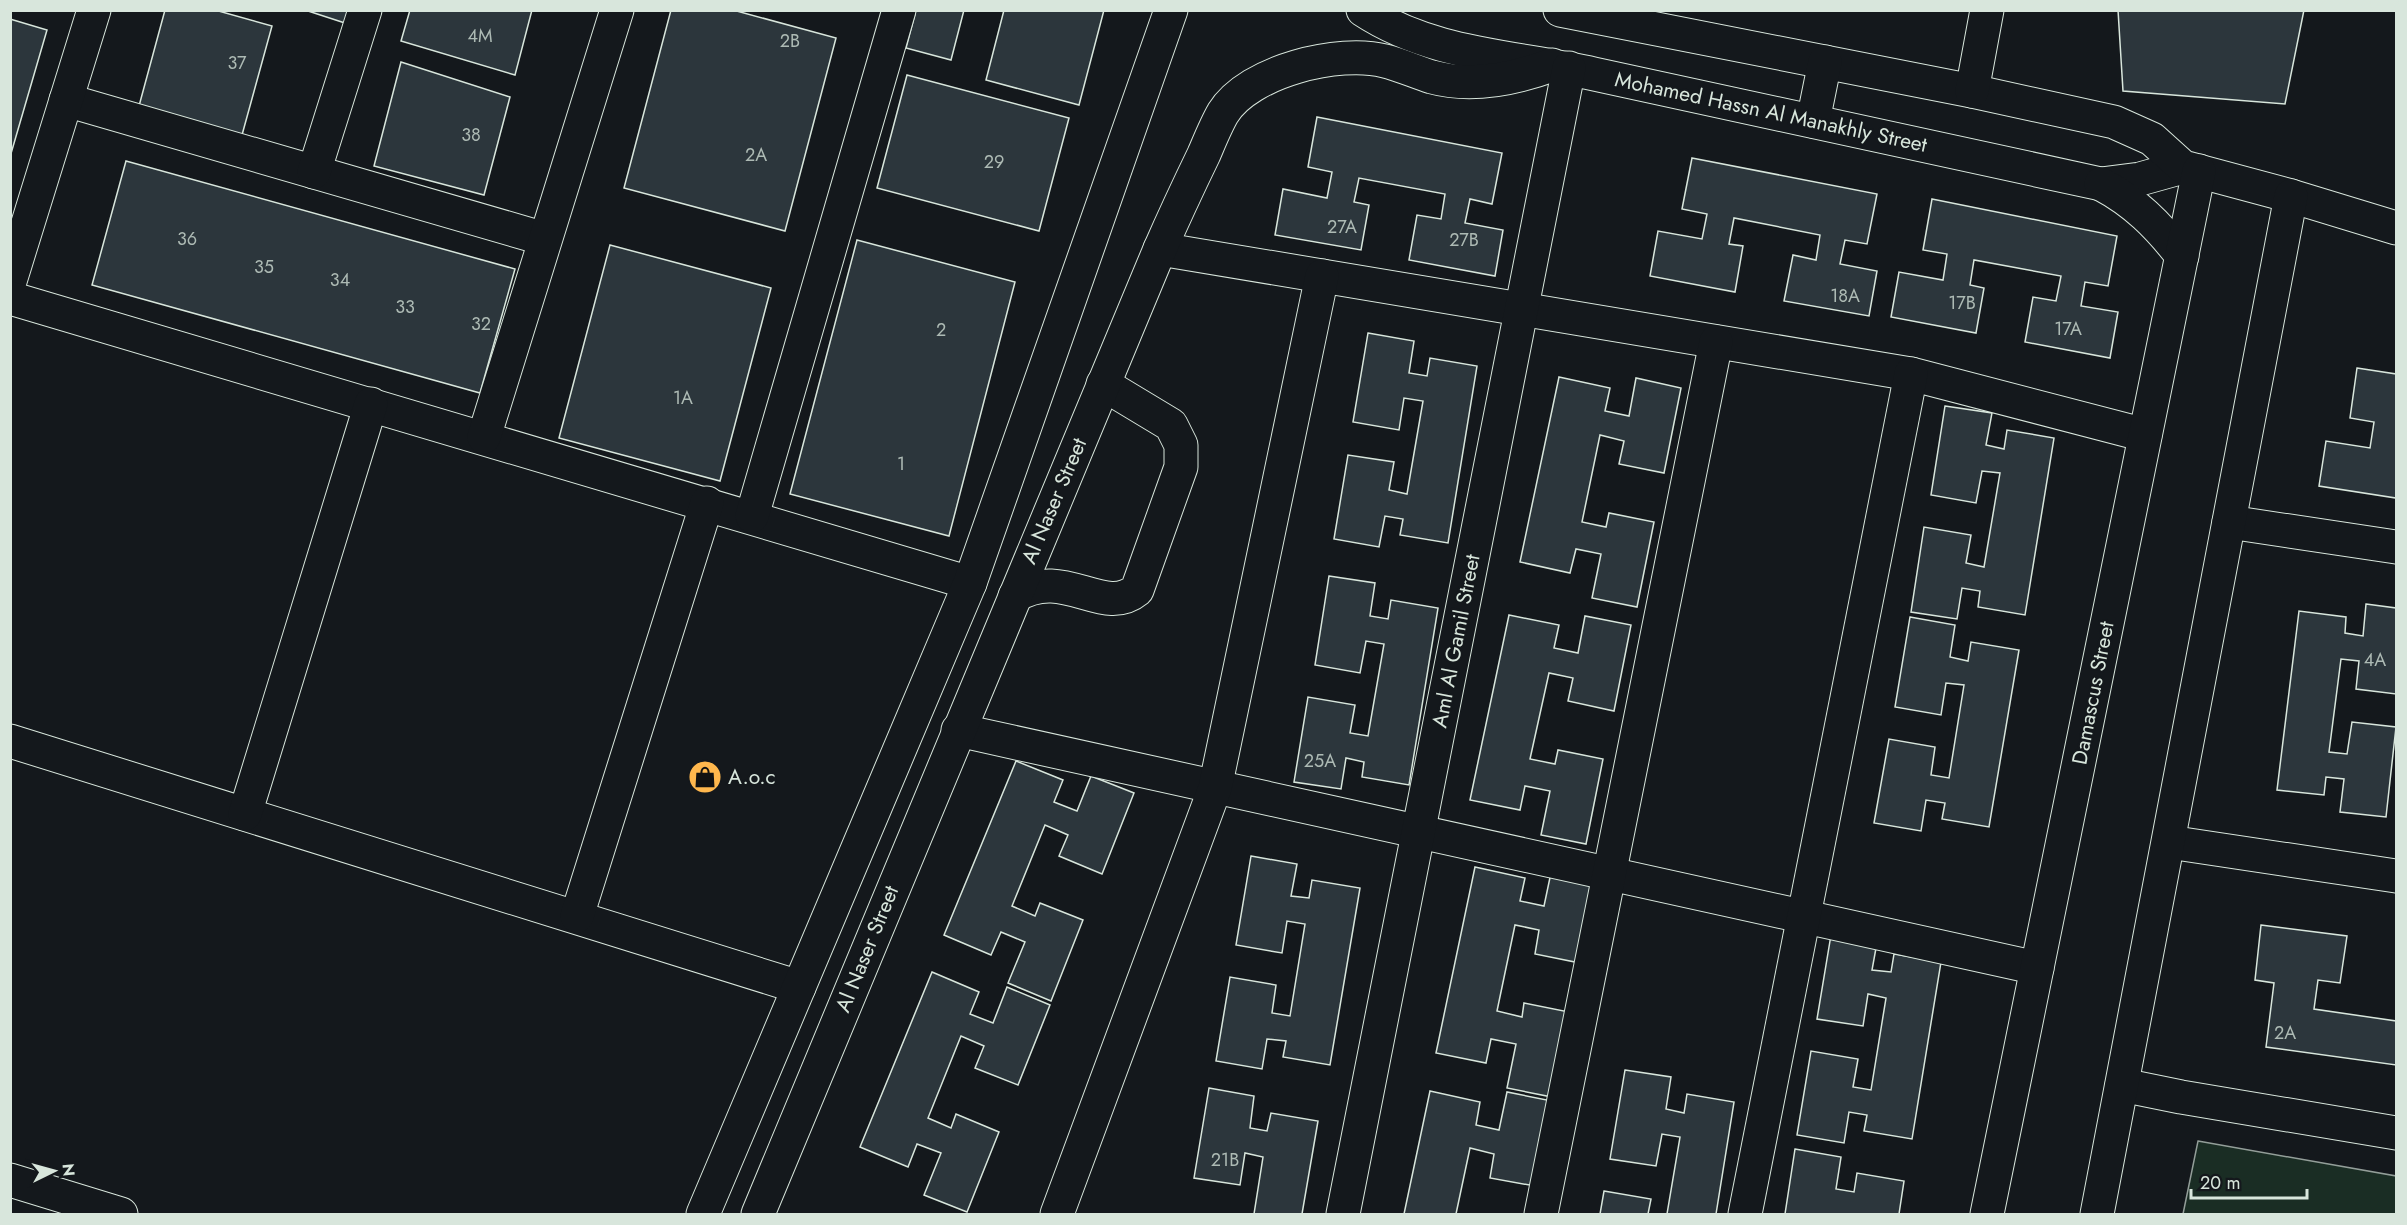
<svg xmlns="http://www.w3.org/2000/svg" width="2407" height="1225" font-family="Jost,sans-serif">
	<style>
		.green { fill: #1a2d24; stroke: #939e99; stroke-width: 1.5 }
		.building { fill: #2c363c; stroke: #d8e6dc; stroke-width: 1.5 }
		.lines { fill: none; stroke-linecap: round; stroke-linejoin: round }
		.minor-casing { stroke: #d8e6dc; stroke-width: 35 }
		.minor { stroke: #14181c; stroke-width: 33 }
		.labels { text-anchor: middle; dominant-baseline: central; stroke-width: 4.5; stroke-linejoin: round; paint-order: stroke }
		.number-label { font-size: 18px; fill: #adbab4 }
		.street-label { font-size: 21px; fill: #d8e6dc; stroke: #14181c }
		.poi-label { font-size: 21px; fill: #d8e6dc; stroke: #14181c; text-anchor: start }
	</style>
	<rect width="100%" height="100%" fill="#14181c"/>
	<path class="green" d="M2198,1141L2396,1176V1214H2183Z"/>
	<g class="building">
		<path d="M165,10H215L272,26L242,135L139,106Z"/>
		<path d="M305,10H355L351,25Z"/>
		<path d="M410,10H532L515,75L401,41Z"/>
		<path d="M671,10H733L836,38L785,231L624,188Z"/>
		<path d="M916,10H964L951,60L906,48Z"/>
		<path d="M1004,10H1104L1079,105L986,80Z"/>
		<path d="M2118,10H2304L2285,104L2123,91Z"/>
		<path d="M10,19L47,30L10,157Z"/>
		<path d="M401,62L510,97L484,195L374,166Z"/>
		<path d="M907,75L1069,118L1039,231L877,188Z"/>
		<path d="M1317,117L1502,153L1492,204L1470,199L1465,223L1503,230L1495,276L1409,260L1417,215L1441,219L1445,194L1359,178L1354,202L1369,205L1361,250L1275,235L1283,189L1327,198L1332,172L1308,167Z"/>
		<path d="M1692,158L1877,194L1867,244L1845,240L1840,264L1877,271L1869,316L1784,301L1793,255L1816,260L1820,235L1734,218L1729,244L1743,246L1735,292L1650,276L1658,231L1702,239L1707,214L1682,209Z"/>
		<path d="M126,161L515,269L480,393L92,285Z"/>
		<path d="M1932,199L2117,236L2108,286L2085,282L2081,306L2118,312L2110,358L2025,342L2033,297L2056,301L2061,276L1974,260L1970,285L1984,288L1976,333L1891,317L1899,272L1943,280L1947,254L1923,250Z"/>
		<path d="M857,240L1015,282L949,536L790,494Z"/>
		<path d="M610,245L771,288L720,481L559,438Z"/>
		<path d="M1368,333L1414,341L1409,373L1427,376L1430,358L1477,366L1448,543L1400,535L1403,519L1385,516L1379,547L1334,539L1348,455L1394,462L1389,490L1407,494L1423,401L1404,398L1399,430L1353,422Z"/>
		<path d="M2357,368L2396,374V498L2319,486L2326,441L2370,448L2374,422L2350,418Z"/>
		<path d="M1559,377L1610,388L1605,411L1629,416L1636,378L1681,388L1664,473L1619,464L1624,441L1600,435L1582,522L1606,527L1609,513L1654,522L1637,607L1592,598L1601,554L1576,549L1570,573L1520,562Z"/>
		<path d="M1945,406L1992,413L1986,445L2004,449L2007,430L2054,438L2025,615L1978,607L1980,591L1962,588L1957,619L1911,612L1924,527L1971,535L1966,563L1984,567L2000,473L1982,471L1976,503L1931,495Z"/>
		<path d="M1329,576L1375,583L1370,616L1388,619L1391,600L1438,608L1409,785L1362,777L1364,762L1346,758L1341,789L1294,782L1308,697L1355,705L1350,733L1368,736L1384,644L1366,641L1360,673L1315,665Z"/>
		<path d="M2366,604L2396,608V694L2356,689L2359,661L2341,659L2329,752L2347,754L2352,722L2396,727L2386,817L2340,812L2344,779L2326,777L2324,795L2277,790L2299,611L2346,617L2345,633L2363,636Z"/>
		<path d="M1509,615L1559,625L1554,648L1578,653L1585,616L1631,625L1614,711L1568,701L1573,678L1549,673L1530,759L1555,764L1558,750L1603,759L1586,844L1541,835L1550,791L1525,786L1520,810L1470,800Z"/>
		<path d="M1910,617L1955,625L1950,657L1968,661L1971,642L2019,650L1989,827L1942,819L1945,803L1926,800L1921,831L1874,823L1889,739L1935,747L1931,775L1949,778L1964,685L1946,683L1941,715L1895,707Z"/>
		<path d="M1016,761L1063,780L1054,802L1077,811L1091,776L1134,793L1102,874L1059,856L1068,835L1045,825L1012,906L1035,916L1040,903L1083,920L1051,1001L1008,983L1025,942L1001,932L991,955L944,935Z"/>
		<path d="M1251,856L1297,864L1291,896L1309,898L1312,880L1360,888L1330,1065L1283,1057L1286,1041L1267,1039L1262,1069L1216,1061L1230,977L1276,985L1272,1013L1290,1016L1305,924L1287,921L1282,953L1236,945Z"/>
		<path d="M1475,867L1525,878L1520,901L1544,906L1552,868L1597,878L1580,963L1535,954L1539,930L1515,925L1497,1011L1522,1017L1524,1003L1569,1012L1552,1097L1507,1088L1516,1044L1491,1039L1486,1063L1436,1053Z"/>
		<path d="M2261,925L2347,936L2340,983L2318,980L2314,1009L2396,1021V1065L2266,1047L2274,983L2255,980Z"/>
		<path d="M1832,929L1878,937L1872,970L1891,972L1894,954L1941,962L1912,1139L1864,1131L1867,1115L1849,1112L1844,1143L1797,1135L1811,1051L1858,1059L1853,1087L1871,1090L1886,998L1868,994L1863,1026L1817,1019Z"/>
		<path d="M932,972L979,992L970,1014L993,1023L1007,987L1050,1005L1018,1085L975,1068L984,1046L961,1036L928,1118L951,1128L956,1114L999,1132L967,1212L924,1195L941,1153L917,1144L908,1167L860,1147Z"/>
		<path d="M1625,1070L1671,1077L1666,1109L1684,1113L1687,1094L1734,1102L1716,1214H1667L1680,1137L1662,1134L1656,1166L1610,1159Z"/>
		<path d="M1209,1088L1254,1096L1250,1128L1267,1131L1271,1113L1318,1121L1302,1214H1254L1263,1157L1245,1153L1240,1185L1194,1178Z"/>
		<path d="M1430,1091L1480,1102L1476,1125L1499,1130L1507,1092L1552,1101L1535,1186L1490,1178L1494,1154L1470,1148L1456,1214H1404Z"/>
		<path d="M1795,1149L1841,1157L1836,1189L1854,1192L1857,1173L1904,1181L1899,1214H1785Z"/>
		<path d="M1604,1191L1651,1199L1648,1214H1600Z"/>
	</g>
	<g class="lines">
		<defs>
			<g id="minor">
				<path d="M1363,10C1433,56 1515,56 1594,74C1763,110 1932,147 2101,184L2140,179L2183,167"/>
				<path d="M1560,10L1972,91L2114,122L2152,139L2183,167L2291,196L2396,228"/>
				<path d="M1972,91L1987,10"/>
				<path d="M66,100L545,239"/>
				<path d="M1813,121L1825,62"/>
				<path d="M314,172L365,10"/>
				<path d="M2101,184C2135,202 2158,225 2182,256"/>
				<path d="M1160,249L1911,374L2145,435"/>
				<path d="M10,281L94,10"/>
				<path d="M10,298L970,583"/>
				<path d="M484,437L617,10"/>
				<path d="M752,516L899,10"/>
				<path d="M2229,522L2396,547"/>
				<path d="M1015,596C1064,565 1103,618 1137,590L1181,467V445L1171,425L1103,384"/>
				<path d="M958,730L2037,968"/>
				<path d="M10,741L799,987"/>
				<path d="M245,814L371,404"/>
				<path d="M2169,842L2396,876"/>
				<path d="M577,916L707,503"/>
				<path d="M2122,1085L2181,1097L2396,1133"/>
				<path d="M10,1180L121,1214"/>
				<path d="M703,1214L970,583L1171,10"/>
				<path d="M758,1214L1160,249C1174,217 1189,185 1204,154C1210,140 1216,125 1223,113C1249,71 1339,49 1385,61C1401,65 1416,72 1432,77C1472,88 1514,79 1552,65"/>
				<path d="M1057,1214L1215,788L1322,276"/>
				<path d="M1343,1214L1569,68"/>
				<path d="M1541,1214L1716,342"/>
				<path d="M1745,1214L1911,374"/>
				<path d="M1987,1214L2199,171"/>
				<path d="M2097,1214L2291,196"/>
			</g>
		</defs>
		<use href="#minor" class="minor-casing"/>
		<use href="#minor" class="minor"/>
	</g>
	<defs>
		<symbol id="shop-disc" viewBox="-11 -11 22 22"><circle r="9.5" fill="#ffb74d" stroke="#14181c"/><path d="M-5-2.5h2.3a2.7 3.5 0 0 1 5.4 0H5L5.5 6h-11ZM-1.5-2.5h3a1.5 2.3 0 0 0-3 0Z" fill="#111"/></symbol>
	</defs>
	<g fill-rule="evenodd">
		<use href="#shop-disc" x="686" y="758" width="38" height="38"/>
	</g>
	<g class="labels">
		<g class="number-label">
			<text x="480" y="36">4M</text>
			<text x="790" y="41">2B</text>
			<text x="237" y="63">37</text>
			<text x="471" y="135">38</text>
			<text x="756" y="155">2A</text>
			<text x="994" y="162">29</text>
			<text x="1342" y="227">27A</text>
			<text x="187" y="239">36</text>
			<text x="1464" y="240">27B</text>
			<text x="264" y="267">35</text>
			<text x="340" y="280">34</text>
			<text x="1845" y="296">18A</text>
			<text x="1962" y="303">17B</text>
			<text x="405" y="307">33</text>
			<text x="481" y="324">32</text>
			<text x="2068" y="329">17A</text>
			<text x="941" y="330">2</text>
			<text x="683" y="398">1A</text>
			<text x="901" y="464">1</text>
			<text x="2375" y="660">4A</text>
			<text x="1320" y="761">25A</text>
			<text x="2285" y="1033">2A</text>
			<text x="1225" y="1160">21B</text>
		</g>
		<g class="street-label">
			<text transform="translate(1771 112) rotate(12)">Mohamed Hassn Al Manakhly Street</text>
			<text transform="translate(1054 501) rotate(-67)">Al Naser Street</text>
			<text transform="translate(1456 641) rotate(-79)">Aml Al Gamil Street</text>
			<text transform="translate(2093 693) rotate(-79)">Damascus Street</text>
			<text transform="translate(867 949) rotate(-68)">Al Naser Street</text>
		</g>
		<g class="poi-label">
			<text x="728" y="777">A.o.c</text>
		</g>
	</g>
	<rect width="2407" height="1225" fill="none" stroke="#d8e6dc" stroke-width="24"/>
	<g transform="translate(54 1171) rotate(85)" stroke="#14181c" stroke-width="4.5" paint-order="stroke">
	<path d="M0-4.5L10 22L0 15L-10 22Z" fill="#d8e6dc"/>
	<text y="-9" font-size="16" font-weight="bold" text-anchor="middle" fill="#d8e6dc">N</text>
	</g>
	<path d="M2191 1189v9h116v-9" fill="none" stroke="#d8e6dc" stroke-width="3"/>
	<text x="2200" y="1189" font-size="18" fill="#d8e6dc" stroke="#14181c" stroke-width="4.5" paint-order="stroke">20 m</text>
</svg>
